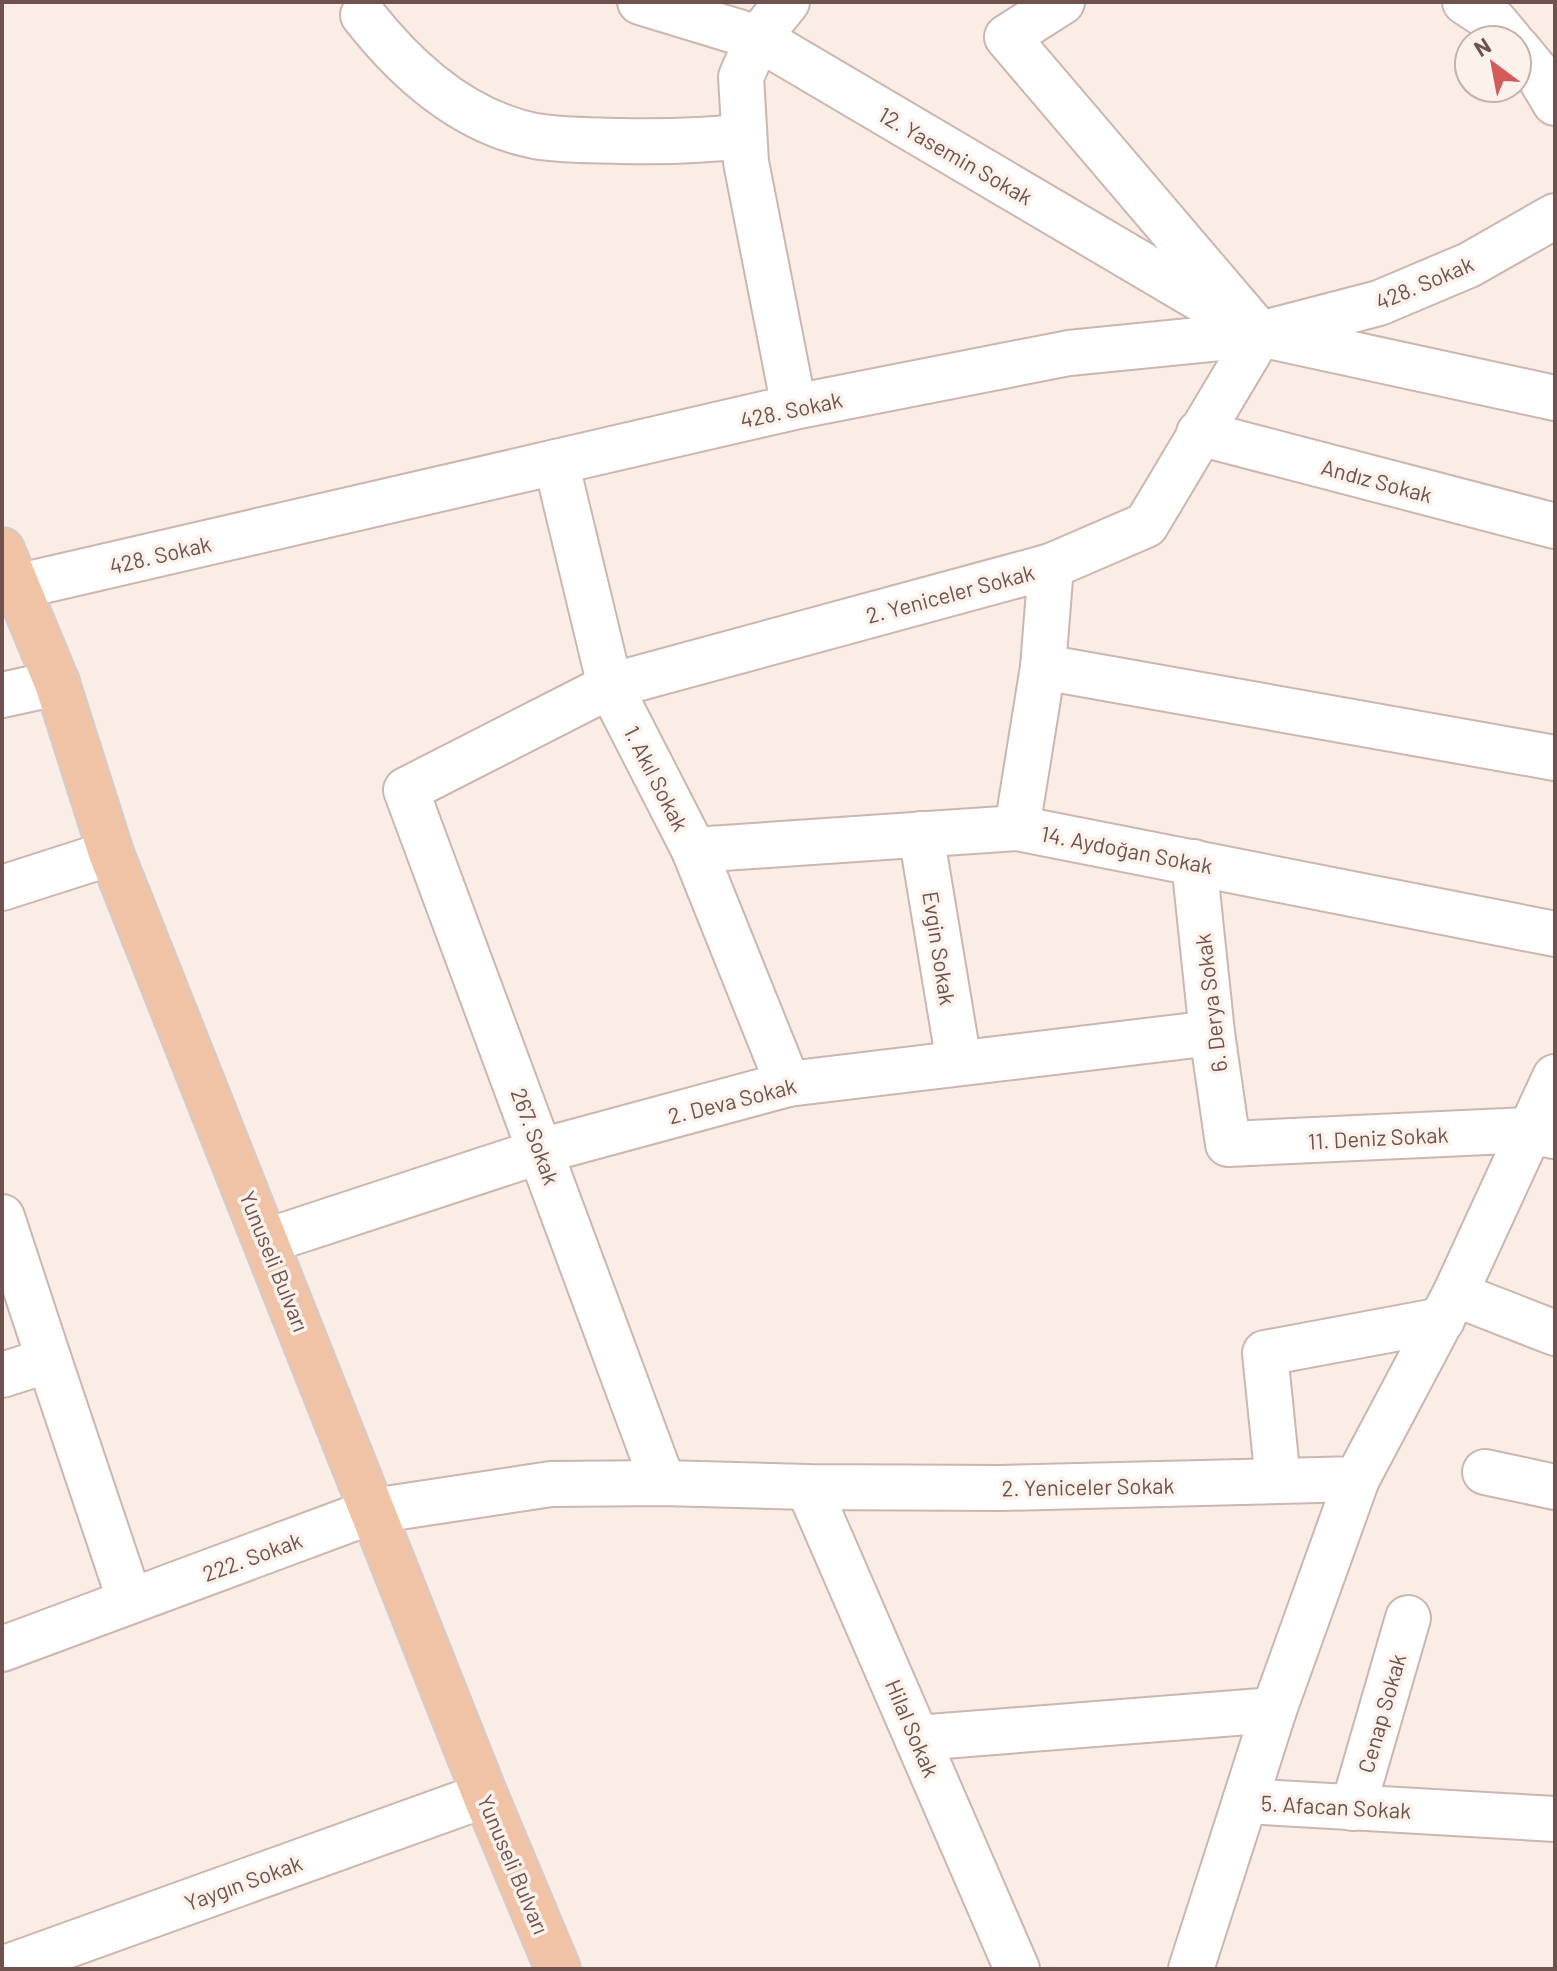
<svg xmlns="http://www.w3.org/2000/svg" width="1557" height="1971" font-family="Barlow,sans-serif">
	<style>
		.lines { fill: none; stroke-linecap: round; stroke-linejoin: round }
		.minor-casing { stroke: #ccb6b0; stroke-width: 48 }
		.major-casing { stroke: #d4cbca; stroke-width: 48 }
		.minor { stroke: #fff; stroke-width: 44 }
		.major { stroke: #f0c3a6; stroke-width: 44 }
		.labels { text-anchor: middle; dominant-baseline: central; stroke-width: 7; stroke-linejoin: round; paint-order: stroke }
		.street-label { font-size: 22px; fill: #6f524e; stroke: #fdf2eb }
	</style>
	<rect width="100%" height="100%" fill="#f9ede6"/>
	<g class="lines">
		<defs>
			<g id="minor">
				<path d="M640,2L758,38L1231,317"/>
				<path d="M787,2L758,38L741,77L746,162L794,407"/>
				<path d="M1062,2L1007,37L1260,334L1555,398"/>
				<path d="M1465,2L1494,21L1510,40"/>
				<path d="M363,15C406,70 464,122 535,136C564,141 593,140 621,141C663,142 703,141 744,136"/>
				<path d="M1517,48L1536,71L1555,103"/>
				<path d="M1199,433L1555,526"/>
				<path d="M556,462L610,686L694,850L788,1084"/>
				<path d="M1051,566L1146,525L1260,334"/>
				<path d="M16,587L794,407L1069,353L1260,334L1379,303L1469,265L1555,216"/>
				<path d="M2,695L57,683"/>
				<path d="M1017,828L1043,667"/>
				<path d="M921,834L959,1063"/>
				<path d="M694,850L1017,828L1555,934"/>
				<path d="M1194,862L1212,1033L1228,1144L1529,1130L1553,1136"/>
				<path d="M2,888L111,853"/>
				<path d="M2,1217L49,1360L2,1375"/>
				<path d="M267,1241L541,1151L788,1084L1212,1033"/>
				<path d="M1455,1294L1555,1333"/>
				<path d="M49,1360L130,1601"/>
				<path d="M1485,1472L1555,1487"/>
				<path d="M1278,1481L1265,1353L1442,1320"/>
				<path d="M663,1483L406,790L610,686L1051,566L1043,667L1555,758"/>
				<path d="M808,1487L1017,1969"/>
				<path d="M2,1649L373,1511L551,1484L663,1483L808,1487L1001,1488L1357,1479L1455,1294L1555,1077"/>
				<path d="M917,1738L1274,1710"/>
				<path d="M1245,1801L1274,1710L1357,1479"/>
				<path d="M1353,1808L1408,1618"/>
				<path d="M2,1969L485,1795"/>
				<path d="M1191,1969L1245,1801L1555,1819"/>
			</g>
			<path id="major" d="M2,550L57,683L111,853L485,1795L558,1969"/>
		</defs>
		<use href="#minor" class="minor-casing"/>
		<use href="#major" class="major-casing"/>
		<use href="#minor" class="minor"/>
		<use href="#major" class="major"/>
	</g>
	<g class="labels">
		<g class="street-label">
			<text transform="translate(956 155) rotate(30)">12. Yasemin Sokak</text>
			<text transform="translate(1424 282) rotate(-23)">428. Sokak</text>
			<text transform="translate(791 409) rotate(-12)">428. Sokak</text>
			<text transform="translate(1377 480) rotate(15)">Andız Sokak</text>
			<text transform="translate(160 554) rotate(-13)">428. Sokak</text>
			<text transform="translate(950 593) rotate(-15)">2. Yeniceler Sokak</text>
			<text transform="translate(657 778) rotate(63)">1. Akıl Sokak</text>
			<text transform="translate(1127 849) rotate(11)">14. Aydoğan Sokak</text>
			<text transform="translate(940 948) rotate(81)">Evgin Sokak</text>
			<text transform="translate(1210 1003) rotate(-97)">6. Derya Sokak</text>
			<text transform="translate(732 1100) rotate(-14)">2. Deva Sokak</text>
			<text transform="translate(536 1136) rotate(70)">267. Sokak</text>
			<text transform="translate(1378 1137) rotate(-3)">11. Deniz Sokak</text>
			<text transform="translate(275 1261) rotate(68)">Yunuseli Bulvarı</text>
			<text transform="translate(1088 1486) rotate(-1)">2. Yeniceler Sokak</text>
			<text transform="translate(252 1556) rotate(-20)">222. Sokak</text>
			<text transform="translate(1381 1713) rotate(-74)">Cenap Sokak</text>
			<text transform="translate(913 1728) rotate(67)">Hilal Sokak</text>
			<text transform="translate(1336 1806) rotate(3)">5. Afacan Sokak</text>
			<text transform="translate(514 1864) rotate(67)">Yunuseli Bulvarı</text>
			<text transform="translate(243 1882) rotate(-20)">Yaygın Sokak</text>
		</g>
	</g>
	<rect width="1557" height="1971" fill="none" stroke="#6f524e" stroke-width="8"/>
	<g transform="translate(1493 64) rotate(328)"><circle r="38" fill="#fdf2eb" stroke="#c4b2ac" stroke-width="2"/>
	<path d="M0-6L14 30L0 20L-14 30Z" fill="#d45a5c"/>
	<text y="-12" font-size="22" font-weight="bold" text-anchor="middle" fill="#6f524e">N</text>
	</g>
</svg>
